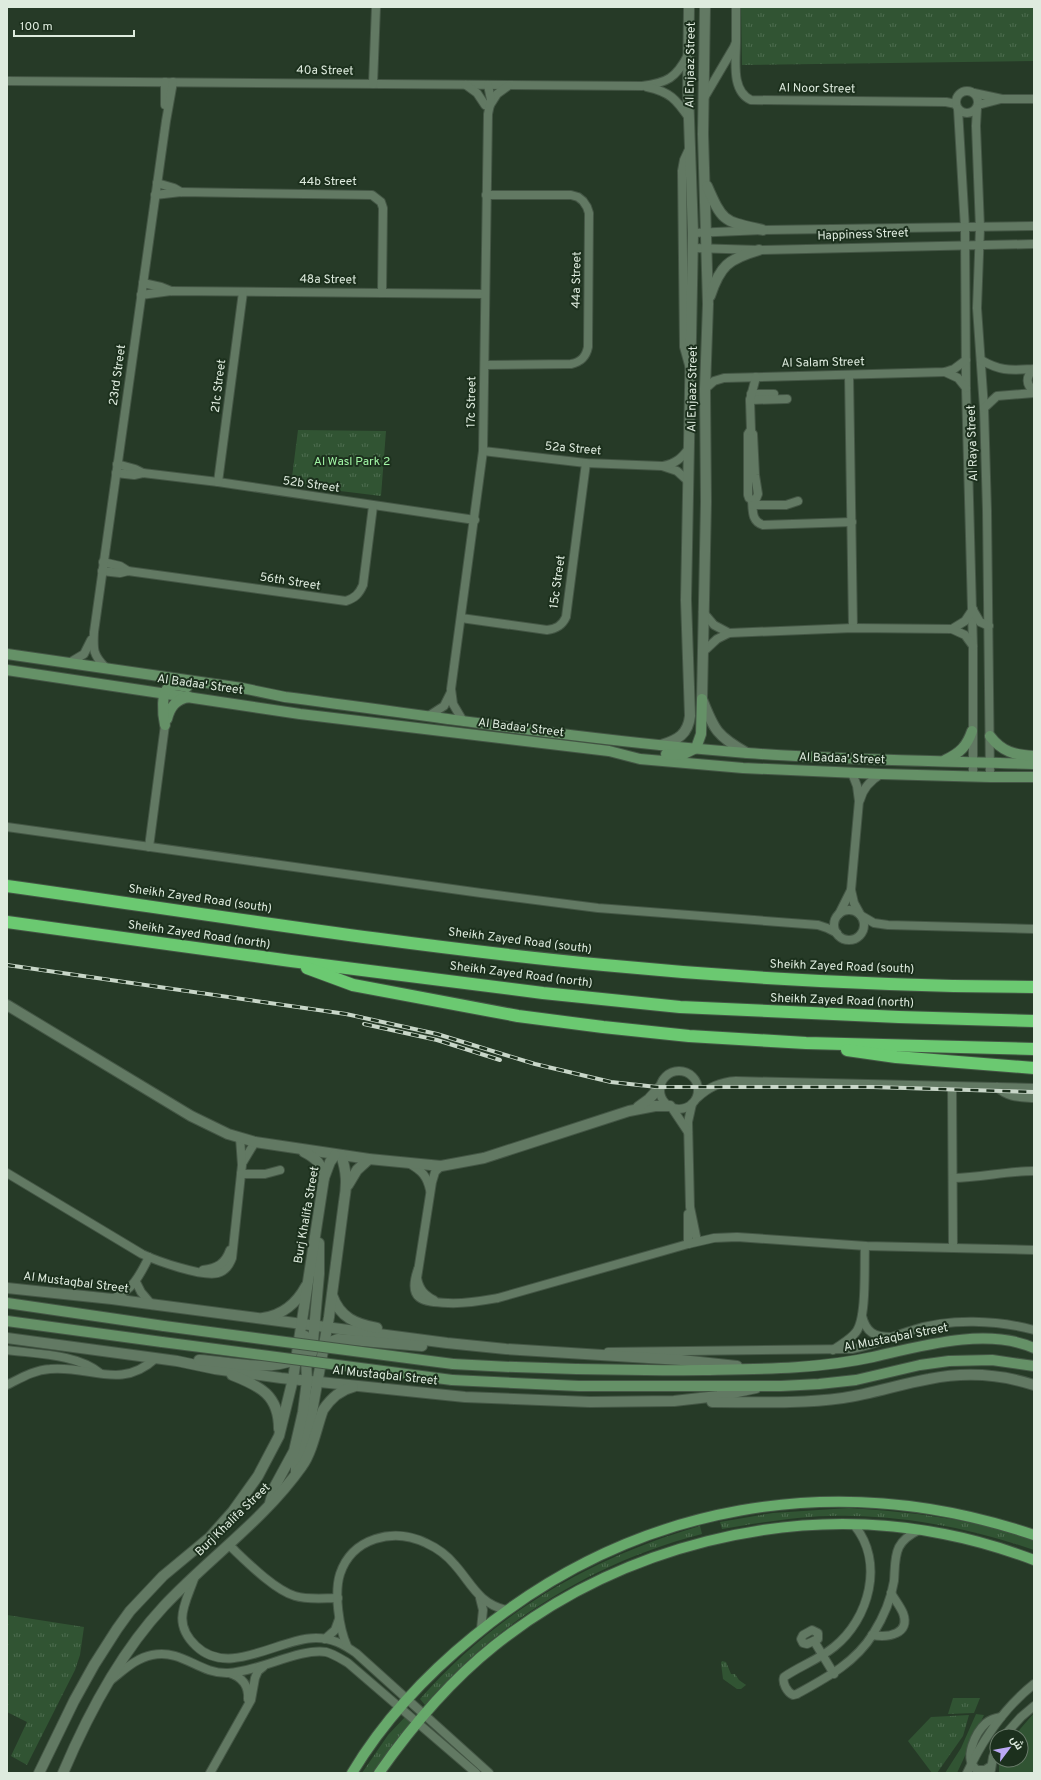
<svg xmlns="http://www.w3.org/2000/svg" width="1041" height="1780" font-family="Overpass,Cairo,sans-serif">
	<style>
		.grass { fill: url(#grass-tufts) }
		.garden { fill: #315433 }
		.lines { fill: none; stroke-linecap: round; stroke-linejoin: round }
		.minor-casing { stroke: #445645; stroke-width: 10 }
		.tertiary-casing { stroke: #445645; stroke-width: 12 }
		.secondary-casing { stroke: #445645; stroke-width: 12 }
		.primary-casing { stroke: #445645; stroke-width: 12 }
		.motorway-casing { stroke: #445645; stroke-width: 14 }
		.minor { stroke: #627963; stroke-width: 8 }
		.tertiary { stroke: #627963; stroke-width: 10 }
		.secondary { stroke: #659167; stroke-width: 10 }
		.primary { stroke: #67a96b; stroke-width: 10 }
		.motorway { stroke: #6bc971; stroke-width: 12 }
		.rail-casing { stroke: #c8d6c8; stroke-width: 4 }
		.rail { stroke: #1c301d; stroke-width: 2.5; stroke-dasharray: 8; stroke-linecap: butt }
		.secondary-bridge-casing { stroke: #445645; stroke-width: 12; stroke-linecap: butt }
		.secondary-bridge { stroke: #659167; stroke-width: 10 }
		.labels { text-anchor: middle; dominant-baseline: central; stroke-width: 4; stroke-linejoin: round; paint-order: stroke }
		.street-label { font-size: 12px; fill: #deebde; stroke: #1c301d }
		.park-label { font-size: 12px; fill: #a1f5a5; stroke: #1c301d }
	</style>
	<defs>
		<pattern id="grass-tufts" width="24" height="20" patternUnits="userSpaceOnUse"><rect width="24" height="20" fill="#315433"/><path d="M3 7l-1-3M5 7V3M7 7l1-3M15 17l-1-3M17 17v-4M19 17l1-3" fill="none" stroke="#4e6d50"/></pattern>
	</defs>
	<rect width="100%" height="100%" fill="#263a27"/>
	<g class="grass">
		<path d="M741,7H1034V61L742,65Z"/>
		<path d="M298,430L386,431L381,496L291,485Z"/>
		<path d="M849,1508C912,1512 975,1519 1034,1541V1550C976,1530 914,1517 852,1516C809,1514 764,1522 722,1529L720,1522L773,1513Z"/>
		<path d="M700,1526L702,1534C596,1561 496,1622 425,1705L420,1699C496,1613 590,1558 700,1526Z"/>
		<path d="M7,1615L84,1627L80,1655L75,1670L27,1765L11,1756L27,1722L7,1712Z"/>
		<path d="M722,1661L726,1662L731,1674H735L739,1680L746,1685L741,1689H737L723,1679L721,1663Z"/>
		<path d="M953,1698H980L974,1713L948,1714Z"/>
		<path d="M969,1715L963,1736L937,1773H932L908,1741L931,1717Z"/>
		<path d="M406,1716L412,1722L396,1740L372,1773H362L388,1735Z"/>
	</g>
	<g class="garden">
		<path d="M1034,1713V1773H999V1760H1021V1736H1014Z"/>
		<path d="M976,1714L984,1715L957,1773H945L961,1748Z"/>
	</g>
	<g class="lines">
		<defs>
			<g id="minor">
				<path d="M736,42C736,61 731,91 751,100L946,102L956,104"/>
				<path d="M7,81L642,86C667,83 676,78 688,55"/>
				<path d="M373,84L376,7"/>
				<path d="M466,85L477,93L485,105"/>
				<path d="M647,87C670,92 676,99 689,118"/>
				<circle cx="967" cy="102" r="11"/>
				<path d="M974,93L1002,99H1034"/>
				<path d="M704,98L734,47L736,42V7"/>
				<path d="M165,105V82"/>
				<path d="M490,105L497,94L508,86"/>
				<path d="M978,105L1001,99"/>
				<path d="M977,108L976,126L980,228L977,308L984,408L987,511L990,777"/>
				<path d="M958,109L965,228L966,388L973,647V777"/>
				<path d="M157,183L174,188L181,192"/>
				<path d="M155,195L181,192L372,195L381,202L383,208L382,293"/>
				<path d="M693,233L763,230L1034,226"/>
				<path d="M693,248L759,250L1034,244"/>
				<path d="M143,283L161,287L171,291"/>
				<path d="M141,295L171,291L485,294"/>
				<path d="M981,360C1002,372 1011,370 1034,369"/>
				<path d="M485,365L571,364C581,362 586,357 588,347L589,213L587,207L583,201L578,197L571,195H486"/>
				<path d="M689,365L684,347L682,171L684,160L690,147"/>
				<path d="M1034,370C1025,376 1026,385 1034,391"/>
				<path d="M945,372L958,378L966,388"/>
				<path d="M849,375L853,628"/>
				<path d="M705,389L714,381L724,378L945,372L954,369L966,360"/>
				<path d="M751,394H774"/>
				<path d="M750,400L787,399"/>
				<path d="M984,408L997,396L1034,393"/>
				<path d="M750,431L753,434L755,475L758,494L756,499L752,500L749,498L748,495V434Z"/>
				<path d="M751,431L750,400L756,377"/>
				<path d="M483,451L586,463L662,466L677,471L688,481"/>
				<path d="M117,464L135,469L143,473"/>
				<path d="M663,466C675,464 682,458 689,448"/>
				<path d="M116,473L134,475L143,473L218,482L475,520"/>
				<path d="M218,482L243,292"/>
				<path d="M752,500C753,510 751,521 763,525L852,522"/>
				<path d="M753,505H786L798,501"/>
				<path d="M103,562L120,566L128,571"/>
				<path d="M102,571L120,573L128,571L346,601C355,598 359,594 363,585L373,506"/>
				<path d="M973,610L980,622L989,626"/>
				<path d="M703,612L714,625L729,633"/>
				<path d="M461,618L547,630C556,629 562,626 566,617L586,463"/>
				<path d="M952,629L965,621L973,609"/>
				<path d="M703,652L717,639L729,633L853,628L952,629L965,635L973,646"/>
				<path d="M69,663L84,654L91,640"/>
				<path d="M106,668C93,655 93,650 94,632L166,121L173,82"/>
				<path d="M430,715L444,706L451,692"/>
				<path d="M463,721L453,704L451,689L483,451L488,114L491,100L488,85"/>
				<path d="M852,773L857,786L859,801L851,890L854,903L860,914"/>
				<path d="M860,800C863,788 871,780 881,774"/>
				<path d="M7,827L481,893L598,908L818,925L827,928L837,933"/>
				<path d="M149,847L165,725"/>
				<circle cx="849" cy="925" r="15"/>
				<path d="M839,914L851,890"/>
				<path d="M862,916L874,923L888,925L1034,929"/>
				<circle cx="679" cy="1090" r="19"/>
				<path d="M952,1086L953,1248"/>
				<path d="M997,1087C1008,1098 1020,1097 1034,1098"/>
				<path d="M697,1098C709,1087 720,1082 736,1081L1034,1088"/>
				<path d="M692,1104L688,1122L690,1207L697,1241"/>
				<path d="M672,1108L688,1132"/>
				<path d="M243,1162L255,1142"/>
				<path d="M410,1164C422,1171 427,1176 430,1190"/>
				<path d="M7,1173L142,1254C157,1261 202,1277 218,1273C225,1271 229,1266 232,1258L242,1165L240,1138"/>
				<path d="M241,1174H265L280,1170"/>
				<path d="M953,1178C980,1178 1006,1171 1034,1171"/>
				<path d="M688,1244V1214"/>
				<path d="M418,1269C407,1300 422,1302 448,1303C465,1304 481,1301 498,1298L688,1244L714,1238L737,1237L866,1246L1034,1250"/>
				<path d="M203,1270C217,1268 225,1264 230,1250"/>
				<path d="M136,1282L141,1292L152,1305"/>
				<path d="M112,1299C132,1291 140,1275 149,1257"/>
				<path d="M434,1300C424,1295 419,1289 417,1278L432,1182L435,1172L441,1166"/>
				<path d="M862,1316C866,1332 874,1337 891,1337"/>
				<path d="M7,1350C36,1354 77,1354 100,1373"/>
				<path d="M833,1350C841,1344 850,1340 856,1332C867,1318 864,1266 865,1246"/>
				<path d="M608,1352L852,1349C874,1345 891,1336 913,1330C950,1318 997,1320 1034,1330"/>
				<path d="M7,1385C21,1378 34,1370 50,1369C90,1365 120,1391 156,1358"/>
				<path d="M854,1525C885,1562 869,1619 834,1647C818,1660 800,1666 784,1677C782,1683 787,1692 793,1695L797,1694C826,1678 855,1663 873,1634C883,1618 891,1600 894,1581C895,1570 894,1557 899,1547C903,1539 911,1534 919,1530"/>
				<path d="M229,1545C245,1560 274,1590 295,1596C308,1600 324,1598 338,1598"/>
				<path d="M195,1576C186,1603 171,1622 196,1646C229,1678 279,1638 316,1638C332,1638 343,1644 356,1653L489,1773"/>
				<path d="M480,1598L483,1610L481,1629"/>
				<path d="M812,1630L818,1633V1639L807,1644L803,1643L801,1639L803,1635Z"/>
				<path d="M872,1635C888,1638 911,1634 903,1613C900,1606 895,1600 891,1593"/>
				<path d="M325,1639L335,1630L339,1619"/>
				<path d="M814,1641L834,1674"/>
				<path d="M347,1646C339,1628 334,1593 340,1574C352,1538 393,1527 426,1543C437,1548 447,1555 455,1565C472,1584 478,1603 506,1610"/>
				<path d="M229,1673C242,1677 249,1685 248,1699"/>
				<path d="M111,1680C124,1670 136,1658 152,1655C184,1649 198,1674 228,1673C258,1672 299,1648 326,1652C334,1654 341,1659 348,1663L476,1773"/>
				<path d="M1004,1736L1021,1717L1034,1706"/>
				<path d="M991,1766L985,1770H977C962,1759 976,1732 986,1723C991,1719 996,1718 1001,1717"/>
				<path d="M991,1770L993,1757L997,1747"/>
				<path d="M210,1773L251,1700L255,1678L258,1671L263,1667"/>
				<path d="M967,1773C983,1739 1005,1707 1034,1684"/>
			</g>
			<g id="tertiary">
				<path d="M705,7L703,134L708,304L705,389L706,502L702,699C714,730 717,736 747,753"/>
				<path d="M707,186C723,223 724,221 763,230"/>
				<path d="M710,296C720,266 728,259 759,250"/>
				<path d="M661,745C678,740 688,734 690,716L686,600L693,233L688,91L689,7"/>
				<path d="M7,1005L191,1116L228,1134L255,1142L369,1159L441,1166L484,1158L629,1111L655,1106H670"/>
				<path d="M638,1107L649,1099L660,1087"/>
				<path d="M304,1152C316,1158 322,1164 324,1178"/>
				<path d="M348,1185L357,1170L369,1159"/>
				<path d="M7,1288L112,1299L447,1343L506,1349L681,1360L737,1366"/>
				<path d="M332,1295C340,1318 356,1324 377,1328"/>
				<path d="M263,1318C282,1315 297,1303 306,1286"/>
				<path d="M7,1338L177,1361L215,1369L281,1378L465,1397L590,1402L674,1401L718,1396L756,1388"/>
				<path d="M322,1349L330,1342L338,1339L422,1346"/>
				<path d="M312,1353L319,1274V1243"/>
				<path d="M199,1360C233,1362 265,1372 297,1359"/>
				<path d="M232,1375C260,1386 279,1395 279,1429"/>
				<path d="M712,1402C755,1402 799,1404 843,1398C872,1394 900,1384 929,1379C964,1372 1000,1374 1034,1385"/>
				<path d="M296,1472V1462L310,1423L329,1317L344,1202C347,1185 347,1172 341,1155"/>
				<path d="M270,1503L275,1486L294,1451L303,1412L307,1381L305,1336"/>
				<path d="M39,1773L74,1701L94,1665L117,1629L130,1611L163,1576L210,1537L233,1511L258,1476L279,1436L293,1379L324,1178L330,1162L335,1155"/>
				<path d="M63,1773C88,1714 120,1653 164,1606C209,1558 264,1520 302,1466C312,1453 317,1426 323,1410C331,1398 340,1390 353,1387"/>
			</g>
			<g id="secondary">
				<path d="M7,654L242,688L285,697C439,717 592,741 747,753C842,760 938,761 1034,764"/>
				<path d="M7,670L300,714L609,751L640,759L743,768L881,774L990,777H1034"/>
				<path d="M167,719C170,707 176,699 189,697"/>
				<path d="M165,725C163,716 160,690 171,686C176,684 182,686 187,687"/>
				<path d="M990,736C1002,752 1015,755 1034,756"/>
				<path d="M666,754L682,755L696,748L701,734L702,699"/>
				<path d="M945,760C960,753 967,746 972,731"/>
				<path d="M7,1303L164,1326"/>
				<path d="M7,1321L162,1342"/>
				<path d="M453,1364C537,1369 620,1371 704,1370C761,1369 818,1369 873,1357C921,1346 987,1327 1034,1348"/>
				<path d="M452,1380L579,1386H781L819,1384L856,1380L920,1365L949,1361L992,1360L1034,1366"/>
			</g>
			<g id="primary">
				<path d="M352,1773C384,1720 426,1675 474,1636C635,1503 836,1468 1034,1535"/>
				<path d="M379,1773C412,1726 449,1682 494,1646C618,1547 788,1503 944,1534C975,1540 1005,1549 1034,1560"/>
			</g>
			<g id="motorway">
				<path d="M7,886C206,914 404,946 604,965C747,979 890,986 1034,987"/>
				<path d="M7,922L291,961L543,993L680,1007L899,1017L1034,1021"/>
				<path d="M307,968L353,985L518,1016L603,1027L689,1036L806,1043L1034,1049"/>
				<path d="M847,1050L896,1057L1034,1068"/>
			</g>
		</defs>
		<use href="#minor" class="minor-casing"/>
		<use href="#tertiary" class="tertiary-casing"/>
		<use href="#secondary" class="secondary-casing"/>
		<use href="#primary" class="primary-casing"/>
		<use href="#motorway" class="motorway-casing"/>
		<use href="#minor" class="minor"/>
		<use href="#tertiary" class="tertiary"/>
		<use href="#secondary" class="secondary"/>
		<use href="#primary" class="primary"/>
		<use href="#motorway" class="motorway"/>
		<defs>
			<g id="rail">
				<path d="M7,965L346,1014L437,1034L535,1064L611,1082L657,1087H873L1034,1092"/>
				<path d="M364,1024L437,1040L500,1060"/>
			</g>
		</defs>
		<use href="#rail" class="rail-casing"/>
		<use href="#rail" class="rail"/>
		<defs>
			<g id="secondary-bridge">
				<path d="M164,1326L453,1364"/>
				<path d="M162,1342L452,1380"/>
			</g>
		</defs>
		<use href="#secondary-bridge" class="secondary-bridge-casing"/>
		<use href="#secondary-bridge" class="secondary-bridge"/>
	</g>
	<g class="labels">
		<g class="street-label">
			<text transform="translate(691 65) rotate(-89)">Al Enjaaz Street</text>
			<text transform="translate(325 71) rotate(1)">40a Street</text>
			<text transform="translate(817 89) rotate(1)">Al Noor Street</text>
			<text x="328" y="182">44b Street</text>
			<text transform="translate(863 235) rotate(-2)">Happiness Street</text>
			<text transform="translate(328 280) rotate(1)">48a Street</text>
			<text transform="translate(577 280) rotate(-89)">44a Street</text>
			<text transform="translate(823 363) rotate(-1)">Al Salam Street</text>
			<text transform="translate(118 375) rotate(-82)">23rd Street</text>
			<text transform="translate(219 386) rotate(-83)">21c Street</text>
			<text transform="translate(693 389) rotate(-89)">Al Enjaaz Street</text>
			<text transform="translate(472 402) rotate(-89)">17c Street</text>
			<text transform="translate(973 443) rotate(-92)">Al Raya Street</text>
			<text transform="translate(573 449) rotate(5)">52a Street</text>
			<text transform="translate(311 485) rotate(8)">52b Street</text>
			<text transform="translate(290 582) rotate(9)">56th Street</text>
			<text transform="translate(558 582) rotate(-82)">15c Street</text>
			<text transform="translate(200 685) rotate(8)">Al Badaa' Street</text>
			<text transform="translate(521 728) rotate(7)">Al Badaa' Street</text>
			<text transform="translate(842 759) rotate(2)">Al Badaa' Street</text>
			<text transform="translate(200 899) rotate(8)">Sheikh Zayed Road (south)</text>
			<text transform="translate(199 935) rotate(8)">Sheikh Zayed Road (north)</text>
			<text transform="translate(520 941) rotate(7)">Sheikh Zayed Road (south)</text>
			<text transform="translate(842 967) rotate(2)">Sheikh Zayed Road (south)</text>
			<text transform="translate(521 975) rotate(7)">Sheikh Zayed Road (north)</text>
			<text transform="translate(842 1001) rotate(2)">Sheikh Zayed Road (north)</text>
			<text transform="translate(307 1215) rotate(-80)">Burj Khalifa Street</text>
			<text transform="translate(76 1283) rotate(7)">Al Mustaqbal Street</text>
			<text transform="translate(896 1338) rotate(-11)">Al Mustaqbal Street</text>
			<text transform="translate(385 1376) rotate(6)">Al Mustaqbal Street</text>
			<text transform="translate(233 1520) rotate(-44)">Burj Khalifa Street</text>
		</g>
		<g class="park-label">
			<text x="352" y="462">Al Wasl Park 2</text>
		</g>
	</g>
	<rect width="1041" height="1780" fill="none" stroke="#deebde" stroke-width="16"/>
	<g transform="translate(1009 1748) rotate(58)"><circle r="19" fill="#1c301d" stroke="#6a7b6a"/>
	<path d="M0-3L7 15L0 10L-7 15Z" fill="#bca9f5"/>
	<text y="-6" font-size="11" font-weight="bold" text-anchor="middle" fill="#deebde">ش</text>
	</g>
	<path d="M14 30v6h120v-6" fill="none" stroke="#deebde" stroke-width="2"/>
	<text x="20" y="30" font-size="12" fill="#deebde" stroke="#1c301d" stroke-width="3" paint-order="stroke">100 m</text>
</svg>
